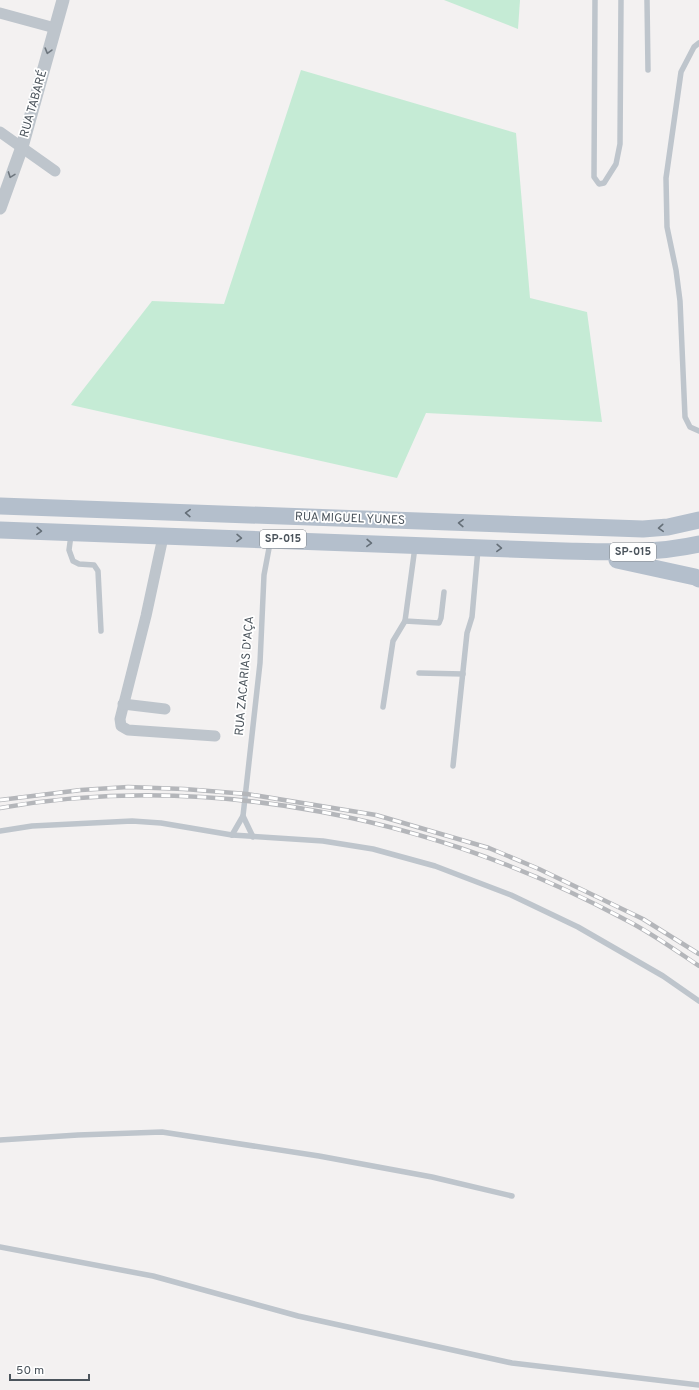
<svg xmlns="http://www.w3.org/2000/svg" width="699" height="1390" font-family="Overpass,sans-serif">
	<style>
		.green { fill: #c5ebd5 }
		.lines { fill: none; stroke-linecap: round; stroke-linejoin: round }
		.service { stroke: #bec5cc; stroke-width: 5.5 }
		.minor { stroke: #bec5cc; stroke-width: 11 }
		.tertiary { stroke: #bec5cc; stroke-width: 13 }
		.primary { stroke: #b4bfcc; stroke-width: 17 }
		.rail-casing { stroke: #b4b6ba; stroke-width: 4.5 }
		.rail { stroke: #fff; stroke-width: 3; stroke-dasharray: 9; stroke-linecap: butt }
		.oneway { stroke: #6e767e }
		.oneway2 { stroke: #656f78 }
		.labels { text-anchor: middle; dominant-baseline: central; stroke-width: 3.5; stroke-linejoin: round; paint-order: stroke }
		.shield { fill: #fff; stroke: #81878d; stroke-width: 1 }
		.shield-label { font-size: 11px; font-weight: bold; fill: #4b545c }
		.street-label { font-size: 12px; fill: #4b545c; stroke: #fff }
	</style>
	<rect width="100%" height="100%" fill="#f3f1f1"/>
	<g class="green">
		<path d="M444,0H520L518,29Z"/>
		<path d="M301,70L516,133L530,298L587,312L602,422L426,413L397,478L71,405L152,301L224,304Z"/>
	</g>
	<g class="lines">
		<g class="service">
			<path d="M595,0L594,177L599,184L604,183L616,164L620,144L621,0"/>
			<path d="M647,0L648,70"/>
			<path d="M699,43L694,47L681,72L666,178L667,227L676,270L680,301L685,417L690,427L699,431"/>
			<path d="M71,535L69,550L73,561L79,564L94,565L98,571L101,631"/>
			<path d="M405,621L439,623L441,618L444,592"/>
			<path d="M419,673L463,674"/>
			<path d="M383,707L393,641L405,621L415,547"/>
			<path d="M453,766L467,633L472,617L478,549"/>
			<path d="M243,816L253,837"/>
			<path d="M0,831L32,826L132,821L161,823L232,835L323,841L373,849L435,866L511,895L578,927L663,976L699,1001"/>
			<path d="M232,835L243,816L260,663L264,575L270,543"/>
			<path d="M0,1140L78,1135L162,1132L319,1156L432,1177L512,1196"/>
			<path d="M0,1247L153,1276L298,1316L512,1363L699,1385"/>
		</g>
		<g class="minor">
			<path d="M0,13L55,28"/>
			<path d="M0,132L55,171"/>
			<path d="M163,537L146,616L120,719L121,726L128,730L215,736"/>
			<path d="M123,704L165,709"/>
		</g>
		<path class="tertiary" d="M0,208L22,147L63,0"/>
		<g class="primary">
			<path d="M0,506L643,529L668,527L699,520"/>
			<path d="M0,530L565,551C611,552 654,554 699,544"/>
			<path d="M617,560L695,577L699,579"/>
		</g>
		<defs>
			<g id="rail">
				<path d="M0,800L81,790L128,787L184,789L247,794L376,815L489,848L539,869L643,919L699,954"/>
				<path d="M0,808C211,771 436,818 624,919C650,932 675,950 699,966"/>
			</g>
		</defs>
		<use href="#rail" class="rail-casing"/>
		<use href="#rail" class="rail"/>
	</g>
	<defs><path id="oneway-chevron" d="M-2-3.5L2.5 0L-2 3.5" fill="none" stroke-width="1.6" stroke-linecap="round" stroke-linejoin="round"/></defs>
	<g class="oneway">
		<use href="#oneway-chevron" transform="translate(48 51) rotate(106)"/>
		<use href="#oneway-chevron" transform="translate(11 175) rotate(110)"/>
	</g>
	<g class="oneway2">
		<use href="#oneway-chevron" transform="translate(188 513) rotate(-178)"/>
		<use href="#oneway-chevron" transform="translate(461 523) rotate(-178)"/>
		<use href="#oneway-chevron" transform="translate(661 528) rotate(176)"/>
		<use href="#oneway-chevron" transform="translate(39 531) rotate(2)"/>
		<use href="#oneway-chevron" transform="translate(239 538) rotate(1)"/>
		<use href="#oneway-chevron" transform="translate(369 543) rotate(2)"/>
		<use href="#oneway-chevron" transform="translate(499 548) rotate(2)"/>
	</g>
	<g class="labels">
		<g class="shield">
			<rect x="260" y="530" width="46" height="18" rx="3"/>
			<rect x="610" y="543" width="46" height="18" rx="3"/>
		</g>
		<g class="shield-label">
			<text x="283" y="539">SP-015</text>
			<text x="633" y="552">SP-015</text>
		</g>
		<g class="street-label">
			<text transform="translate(34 104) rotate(-74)">RUA TABARÉ</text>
			<text transform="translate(350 519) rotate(2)">RUA MIGUEL YUNES</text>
			<text transform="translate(245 676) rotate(-85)">RUA ZACARIAS D'AÇA</text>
		</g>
	</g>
	<path d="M10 1374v6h79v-6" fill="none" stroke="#4b545c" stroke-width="2"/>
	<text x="16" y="1374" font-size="12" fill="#4b545c" stroke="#ffffff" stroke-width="3" paint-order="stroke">50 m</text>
</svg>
